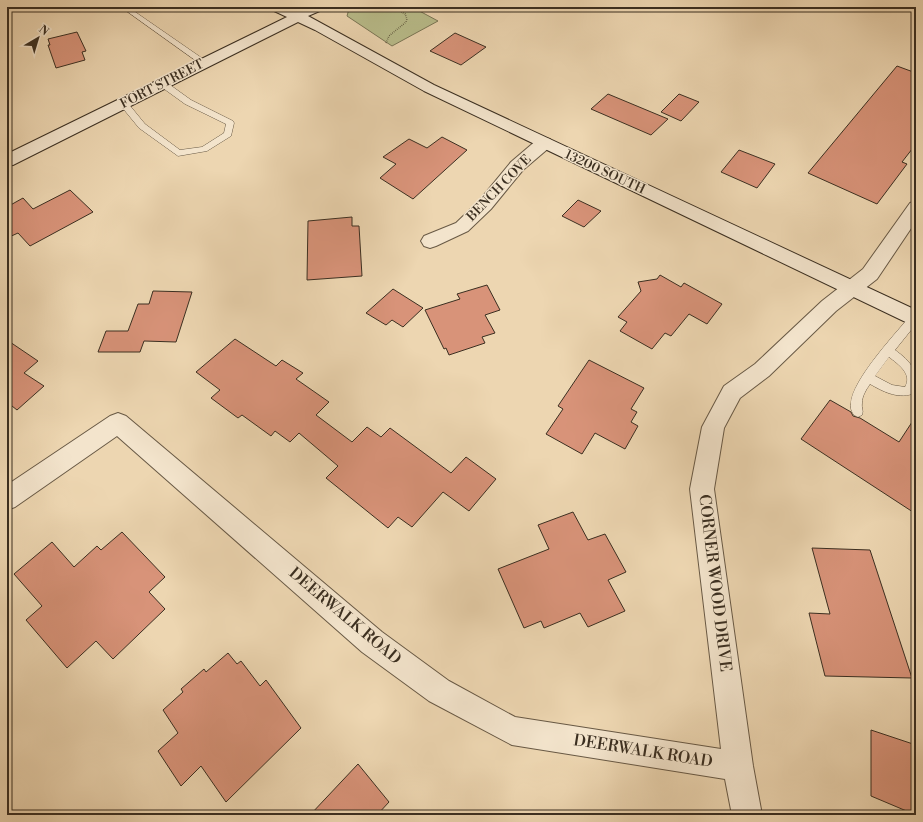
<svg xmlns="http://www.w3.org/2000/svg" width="923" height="822" font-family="'Libre Bodoni',serif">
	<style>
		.green { fill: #b9bd8b; stroke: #7a7656 }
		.building { fill: #d89379; stroke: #3b2f21 }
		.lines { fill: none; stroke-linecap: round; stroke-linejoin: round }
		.lane-casing { stroke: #685945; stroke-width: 1 }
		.street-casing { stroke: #685945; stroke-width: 2 }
		.secondary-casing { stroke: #3b2f21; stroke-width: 2 }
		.path { stroke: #3b2f21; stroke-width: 1.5; stroke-dasharray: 0.5 1.5; stroke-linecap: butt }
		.lane { fill: #f3e4cc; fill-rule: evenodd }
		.street { fill: #f3e4cc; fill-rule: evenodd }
		.secondary { fill: #f3e4cc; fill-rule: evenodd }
		.labels { text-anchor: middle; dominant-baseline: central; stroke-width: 3; stroke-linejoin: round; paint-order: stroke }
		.far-street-label { font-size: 13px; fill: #3b2f21; stroke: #f3e4cc }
		.street-label { font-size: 16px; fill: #3b2f21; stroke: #f3e4cc }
	</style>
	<rect width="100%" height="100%" fill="#edd6b1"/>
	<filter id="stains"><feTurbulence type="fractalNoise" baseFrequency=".005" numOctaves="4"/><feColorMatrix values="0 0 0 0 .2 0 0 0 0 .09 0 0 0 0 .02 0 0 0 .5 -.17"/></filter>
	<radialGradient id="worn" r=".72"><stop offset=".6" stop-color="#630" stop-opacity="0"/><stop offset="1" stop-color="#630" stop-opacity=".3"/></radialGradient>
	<path class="green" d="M354,7H412L438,21L392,46L347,16L349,9Z"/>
	<g class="building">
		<path d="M77,32L86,51L82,52L85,60L56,68L48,45H50L48,39Z"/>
		<path d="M455,33L486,47L461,65L430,51Z"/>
		<path d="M897,66L916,73V144L902,162L907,164L877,204L808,173Z"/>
		<path d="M608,94L668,119L651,135L591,109Z"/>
		<path d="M679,94L699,102L681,121L661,112Z"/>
		<path d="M442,137L467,150L413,199L380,178L396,164L383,157L409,139L427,148Z"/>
		<path d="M739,150L775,164L757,188L721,172Z"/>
		<path d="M70,190L93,212L30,246L18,233L7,238V207L23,198L33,209Z"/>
		<path d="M578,200L601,211L584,227L562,216Z"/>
		<path d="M352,217V226H359L362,276L307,280L308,221Z"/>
		<path d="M660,275L681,287L684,283L722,304L707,324L689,314L671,336L665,333L652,349L620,331L627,322L618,317L641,291L638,282L657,279Z"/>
		<path d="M487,285L500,310L485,315L495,333L482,337L485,343L449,355L446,348L444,349L425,310L460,299L457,294Z"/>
		<path d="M393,289L423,308L403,327L392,320L386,325L366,313Z"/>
		<path d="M153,291L192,292L176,342L144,341L140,352H98L106,331H128L138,304H149Z"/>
		<path d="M235,339L276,366L282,360L303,373L296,379L329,402L316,415L352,442L367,427L381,437L390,428L451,473L466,457L496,479L469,511L443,492L412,527L398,517L388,528L326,478L338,466L299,433L290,442L275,431L271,436L242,415L238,418L211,398L220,390L196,372Z"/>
		<path d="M7,340L38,361L24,373L44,386L17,410L7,402Z"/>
		<path d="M589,360L644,388L631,409L637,412L631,422L638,426L625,449L595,433L582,454L546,434L563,409L558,406Z"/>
		<path d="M830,400L851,412L853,416L860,418L899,442L916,416V514L801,439Z"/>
		<path d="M573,512L588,540L605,534L626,572L608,580L625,611L588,627L580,613L544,628L541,621L524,628L498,569L549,549L538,525Z"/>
		<path d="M122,532L165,577L149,592L165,609L113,659L96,641L67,668L26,620L42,606L14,574L52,542L74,567L97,546L101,550Z"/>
		<path d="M812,548L870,550L912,678L825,676L809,613L830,614Z"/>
		<path d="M228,653L237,664L241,661L260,686L266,680L301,728L226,802L201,766L181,786L158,751L178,733L163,710L183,692L181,689L204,669L206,672Z"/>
		<path d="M871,730L916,745V815L871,796Z"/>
		<path d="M358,764L389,802L377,815H310Z"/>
	</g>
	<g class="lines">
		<defs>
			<g id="lane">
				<path d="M121,7H128L209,63L208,65H202Z"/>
				<path d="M160,82H166L191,100L233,121L234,123L231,136L207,151L178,156L139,128L121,106V102H127L145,124L180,150L202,147L224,133L226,124L185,104L160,86Z"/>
				<path d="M916,314V324L895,350C910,361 923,374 912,394C897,399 882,391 870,384C866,390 862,396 862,403C861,408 864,410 862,415L858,417L854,415C852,412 850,408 851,404C851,381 896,333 911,315ZM889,357C898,364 913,374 905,387L892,385L875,376Z"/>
			</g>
			<g id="street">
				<path d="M544,138L550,139L552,143L550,147L523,170L491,209L468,231L436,246L430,248L424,246L421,241L424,236L456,223L479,201L511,162L538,139Z"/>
				<path d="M916,201V221L877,279L836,311L769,376L740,398L724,428L714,489L753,766L762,815H732L725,779L512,745L429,701L362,652L117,436L15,507L7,510V485L110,416L118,413L126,416L382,632L449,681L515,717L721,749L690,489L702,427L724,386L755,364L822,301L863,269L910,203Z"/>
			</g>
			<path id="secondary" d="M270,7H288L297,11L307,7H324L322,10L308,16L434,85L916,310V327L424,91L315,30L298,22L13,165L7,166V154L287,17L272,10Z"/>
		</defs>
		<use href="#lane" class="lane-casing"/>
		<use href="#street" class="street-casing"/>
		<use href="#secondary" class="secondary-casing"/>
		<path class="path" d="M386,43L389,36L406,22L407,19L405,14L393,7"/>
		<use href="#lane" class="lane"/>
		<use href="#street" class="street"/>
		<use href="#secondary" class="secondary"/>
	</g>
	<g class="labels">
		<g class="far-street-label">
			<text transform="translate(162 84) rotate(-27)">FORT STREET</text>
			<text transform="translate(605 172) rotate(25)">13200 SOUTH</text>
			<text transform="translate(499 188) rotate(-46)">BENCH COVE</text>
		</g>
		<g class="street-label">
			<text transform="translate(715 583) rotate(83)">CORNER WOOD DRIVE</text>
			<text transform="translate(345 616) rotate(40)">DEERWALK ROAD</text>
			<text transform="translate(643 751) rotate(9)">DEERWALK ROAD</text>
		</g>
	</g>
	<rect width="923" height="822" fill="none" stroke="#edd6b1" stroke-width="24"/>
	<rect x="8" y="8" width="907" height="806" fill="none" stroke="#3b2f21" stroke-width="2"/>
	<rect x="12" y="12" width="899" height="798" fill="none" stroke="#3b2f21"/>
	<g transform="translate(38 38) rotate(38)" stroke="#f3e4cc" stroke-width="3" paint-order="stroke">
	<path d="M0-3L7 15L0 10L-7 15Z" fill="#3b2f21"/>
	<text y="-6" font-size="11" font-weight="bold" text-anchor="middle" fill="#3b2f21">N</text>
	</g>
	<rect width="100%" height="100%" filter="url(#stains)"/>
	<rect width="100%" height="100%" fill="url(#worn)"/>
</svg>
